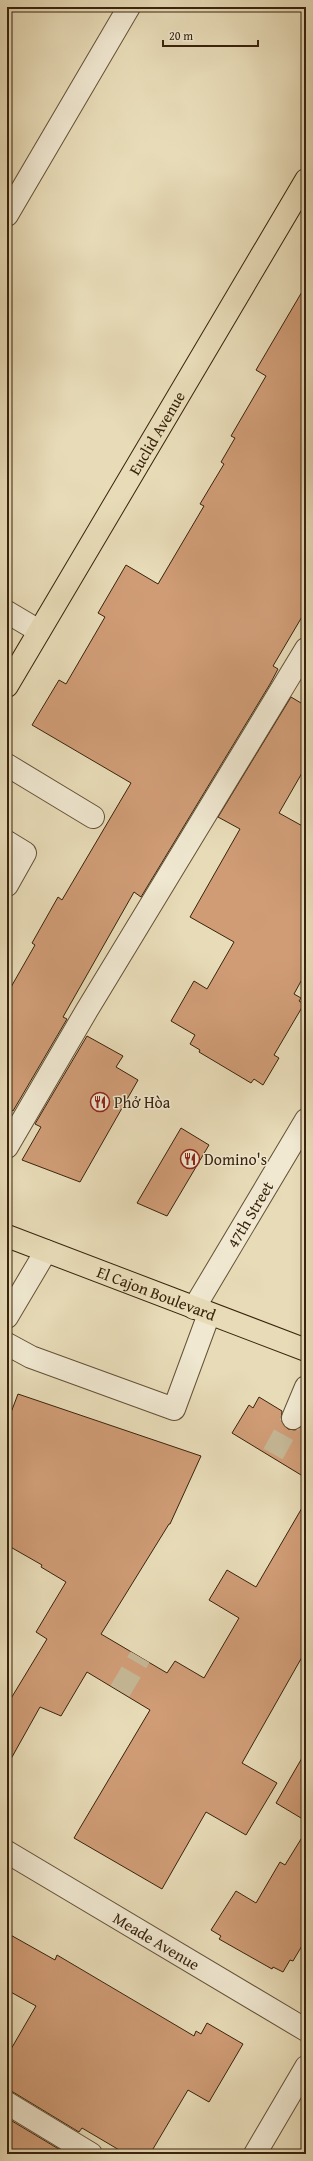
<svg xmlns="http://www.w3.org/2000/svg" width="313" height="2161" font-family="'Gentium Book Plus',serif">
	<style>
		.building { fill: #cf9c76; stroke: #38230c }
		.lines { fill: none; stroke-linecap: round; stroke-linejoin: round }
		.minor-tunnel { stroke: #c5b796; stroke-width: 22; stroke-dasharray: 22 11; stroke-linecap: butt }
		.minor-casing { stroke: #645137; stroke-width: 24 }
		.major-casing { stroke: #38230c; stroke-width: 24 }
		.minor { stroke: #f0e8d1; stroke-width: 22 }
		.major { stroke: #e8dcb8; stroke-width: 22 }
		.labels { text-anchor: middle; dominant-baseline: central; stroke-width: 3; stroke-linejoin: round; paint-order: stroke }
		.street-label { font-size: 16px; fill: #38230c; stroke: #f0e8d1 }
		.poi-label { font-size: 16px; fill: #38230c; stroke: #f0e8d1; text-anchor: start }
	</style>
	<rect width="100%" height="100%" fill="#e8dcb8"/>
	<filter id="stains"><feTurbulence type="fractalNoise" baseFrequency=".005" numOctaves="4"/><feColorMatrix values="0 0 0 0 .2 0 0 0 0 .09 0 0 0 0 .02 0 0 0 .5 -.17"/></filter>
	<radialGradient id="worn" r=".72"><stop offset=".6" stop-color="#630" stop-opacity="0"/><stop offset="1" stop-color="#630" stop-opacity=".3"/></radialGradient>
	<g class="building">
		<path d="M306,285V610L273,666L278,669L270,684L141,897L134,892L63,1017L67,1019L13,1111L7,1108V994L35,945L32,943L58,897L62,900L131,783L32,725L59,680L66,684L105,617L98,613L126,565L158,584L204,506L200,504L224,464L221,462L235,438L231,436L266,376L256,370Z"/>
		<path d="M291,697L306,706V766L279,813L306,828V972L294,994L301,998L299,1001L304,1004L274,1055L279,1058L263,1085L254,1079L251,1083L199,1052L200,1050L190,1044L195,1035L171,1021L194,981L207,989L234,942L190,917L240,829L218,817Z"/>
		<path d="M87,1036L123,1056L116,1067L138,1080L80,1182L22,1160L41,1127L35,1124Z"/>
		<path d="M181,1128L209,1145L167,1216L137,1203Z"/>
		<path d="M18,1394L201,1456L170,1524H169L101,1634L167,1673L175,1661L204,1678L239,1618L209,1600L227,1570L256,1587L306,1501V1650L242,1763L277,1783L246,1835L206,1812L162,1889L74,1838L150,1710L87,1672L61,1716L40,1707L7,1766V1705L47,1639L36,1632L66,1582L41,1567L42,1565L7,1545V1423Z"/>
		<path d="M259,1397L282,1411L281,1420L288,1429L295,1430L304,1424L306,1425V1478L232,1433L249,1405L253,1408Z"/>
		<path d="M306,1751V1821L276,1803Z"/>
		<path d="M306,1831V1939L293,1961L290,1960L283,1972L273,1967L272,1969L219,1939L221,1936L211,1930L236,1891L256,1903L280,1862L285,1865Z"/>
		<path d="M7,1933L55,1960L57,1955L194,2036L196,2031L201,2034L207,2023L243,2044L209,2102L188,2090L150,2154H126L82,2128L79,2132L13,2092L7,2091V2056L36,2006L7,1990Z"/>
		<path d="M7,2118L67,2154H17L7,2148Z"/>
	</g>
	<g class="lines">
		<g class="minor-tunnel">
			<path d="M273,1454L293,1418"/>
			<path d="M120,1691L140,1657"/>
		</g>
		<defs>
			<g id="minor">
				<path d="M7,215L129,7"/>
				<path d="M7,612L39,631"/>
				<path d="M7,765L93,817"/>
				<path d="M7,842L25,853L7,885"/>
				<path d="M7,1147L87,1010L306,649"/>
				<path id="s1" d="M194,1308L306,1120"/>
				<path d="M7,1317L46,1251"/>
				<path d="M7,1344L31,1357L174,1409L209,1314"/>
				<path d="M293,1418L306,1387"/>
				<path id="s2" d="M7,1852L306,2030"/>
				<path d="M7,2103L91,2154"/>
				<path d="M255,2154L306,2067"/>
			</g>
			<g id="major">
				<path id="s3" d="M7,686L306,180"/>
				<path id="s4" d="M7,1236L306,1350"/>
			</g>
		</defs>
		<use href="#minor" class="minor-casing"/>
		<use href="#major" class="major-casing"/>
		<use href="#minor" class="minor"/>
		<use href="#major" class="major"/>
	</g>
	<defs>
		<symbol id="restaurant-ring" viewBox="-11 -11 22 22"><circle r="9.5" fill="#f0e8d1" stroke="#8f2418" stroke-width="1.5"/><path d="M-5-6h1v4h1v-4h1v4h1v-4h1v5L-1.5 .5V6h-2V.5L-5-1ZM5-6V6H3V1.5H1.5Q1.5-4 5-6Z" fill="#8f2418"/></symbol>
	</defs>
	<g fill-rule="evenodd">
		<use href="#restaurant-ring" x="89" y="1091" width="22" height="22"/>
		<use href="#restaurant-ring" x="179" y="1148" width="22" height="22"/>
	</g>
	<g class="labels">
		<g class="street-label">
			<text stroke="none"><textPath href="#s3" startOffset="294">Euclid Avenue</textPath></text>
			<text stroke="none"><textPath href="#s1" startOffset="109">47th Street</textPath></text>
			<text stroke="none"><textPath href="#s4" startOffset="160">El Cajon Boulevard</textPath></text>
			<text stroke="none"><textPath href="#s2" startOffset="174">Meade Avenue</textPath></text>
		</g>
		<g class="poi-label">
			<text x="114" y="1102">Phở Hòa</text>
			<text x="204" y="1159">Domino's</text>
		</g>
	</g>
	<rect width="313" height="2161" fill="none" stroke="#e8dcb8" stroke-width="24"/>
	<rect x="8" y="8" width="297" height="2145" fill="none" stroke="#38230c" stroke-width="2"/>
	<rect x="12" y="12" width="289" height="2137" fill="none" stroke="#38230c"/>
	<path d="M163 40v6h95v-6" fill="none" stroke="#38230c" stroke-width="2"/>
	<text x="169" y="40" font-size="12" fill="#38230c" stroke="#f0e8d1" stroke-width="3" paint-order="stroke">20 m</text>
	<rect width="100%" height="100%" filter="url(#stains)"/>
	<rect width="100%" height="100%" fill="url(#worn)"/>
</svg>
